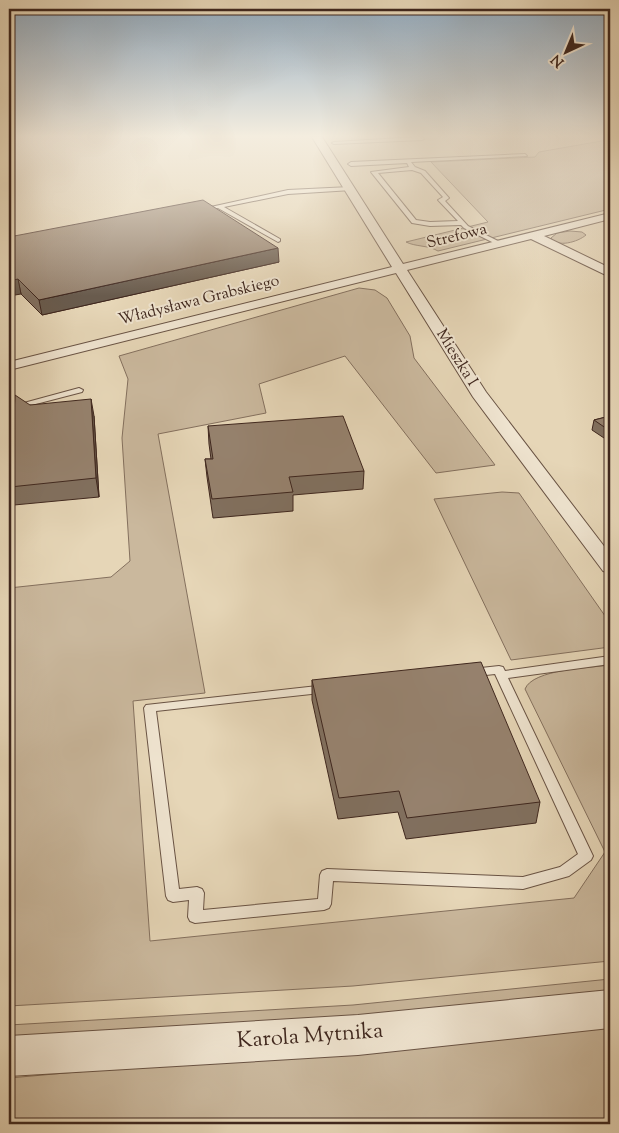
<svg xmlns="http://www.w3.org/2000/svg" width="619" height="1133" font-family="'Sorts Mill Goudy',serif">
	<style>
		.green { fill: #cab89d; stroke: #84705e }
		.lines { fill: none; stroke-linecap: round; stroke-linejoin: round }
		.service-casing { stroke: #695344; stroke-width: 2 }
		.minor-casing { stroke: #695344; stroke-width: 2 }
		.tertiary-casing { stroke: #695344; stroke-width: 2 }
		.service { fill: #efe4d0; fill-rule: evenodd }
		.minor { fill: #efe4d0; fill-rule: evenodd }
		.tertiary { fill: #efe4d0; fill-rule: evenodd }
		.wall { fill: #81705f; stroke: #3f271e }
		.shaded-wall { fill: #695b4d; stroke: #3f271e }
		.building { fill: #96826e; stroke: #3f271e }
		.labels { text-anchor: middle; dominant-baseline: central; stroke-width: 4; stroke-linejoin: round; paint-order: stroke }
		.far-street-label { font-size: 16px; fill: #3f271e; stroke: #efe4d0 }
		.near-street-label { font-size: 22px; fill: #3f271e; stroke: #efe4d0 }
	</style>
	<rect width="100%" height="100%" fill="#e6d6b7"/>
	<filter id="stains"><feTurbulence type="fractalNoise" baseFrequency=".004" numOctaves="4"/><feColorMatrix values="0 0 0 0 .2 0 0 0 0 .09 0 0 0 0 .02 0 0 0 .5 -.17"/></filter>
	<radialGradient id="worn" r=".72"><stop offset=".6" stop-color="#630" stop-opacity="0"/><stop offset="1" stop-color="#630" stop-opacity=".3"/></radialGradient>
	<g class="green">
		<path d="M607,140L610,141V209L438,251C428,245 416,247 406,242L488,222L431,162L535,157L539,152Z"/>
		<path d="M570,231L582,232L586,235C578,242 557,248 551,238L557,233Z"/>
		<path d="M359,288L375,290L387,298L410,336L414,358L495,465L436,473L345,356L259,384L266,413L158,434L205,693L133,701L150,941L574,898L605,852L525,689C533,669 590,668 610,665V961L353,986L9,1006V588L111,577L130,561L122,438L128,379L119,356Z"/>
		<path d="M502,492L519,493L610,623V647L511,660L434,499Z"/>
		<path d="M610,979V990L358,1016L9,1037V1025L353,1005Z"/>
		<path d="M610,1025V1124H9V1078Z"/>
	</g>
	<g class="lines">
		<defs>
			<g id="service">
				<path d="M418,137H423L424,139L422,140L334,144L332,143L334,142Z"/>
				<path d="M525,154L527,156L411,162L415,167L425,171L449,198L445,201L468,226L500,242L501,243L498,245L464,228L461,225L430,226L412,223L371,172L409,167L407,163L351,166L348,164L351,162ZM412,170L421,173L443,197L438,200L458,221L430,222L416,220L378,173Z"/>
				<path d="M350,187L352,188V190L288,194L224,207L280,239V241L278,242L218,208L200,212L197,210L288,190Z"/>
				<path d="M9,357L17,363V367H11L9,363Z"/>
				<path d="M79,388L83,390L82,392L9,411V407Z"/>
				<path d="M610,656V664L508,678L593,856L591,860L569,876L523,889L333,881L331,904L329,908L324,910L195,923L190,921L188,917L189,900L173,902L168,900L166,896L144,708L146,705L499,666L503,667L505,671ZM495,674L578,854L560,867L523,877L327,869L322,871L320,875L318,899L203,910L204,893L202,889L197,887L179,889L156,711Z"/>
			</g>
			<path id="minor" d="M312,137H322L403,264L610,213V219L544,236L610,268V277L531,239L407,270L486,392L610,554V573L603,571L473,397L396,273L9,370V362L392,267Z"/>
			<path id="tertiary" d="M610,990V1028L358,1055L9,1076V1036L358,1015Z"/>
		</defs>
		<use href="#service" class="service-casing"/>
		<use href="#minor" class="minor-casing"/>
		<use href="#tertiary" class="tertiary-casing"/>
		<use href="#service" class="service"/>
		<use href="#minor" class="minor"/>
		<use href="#tertiary" class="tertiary"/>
	</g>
	<g class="wall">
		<path d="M9,237L279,262L42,315L21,294Z"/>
		<path d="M30,405L94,416L99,497L14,505L10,487Z"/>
		<path d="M610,416V442L592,430L594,420Z"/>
		<path d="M208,426L364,471L363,489L293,495V511L213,518L207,477L205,459H211L209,444Z"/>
		<path d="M312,680L540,802L536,823L406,839L398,812L338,819L312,700Z"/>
	</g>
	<g class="shaded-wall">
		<path d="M278,248L279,262L42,315L39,300Z"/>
		<path d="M18,279L21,294L9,296V281Z"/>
		<path d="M91,399L94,416L99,497L96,478Z"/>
	</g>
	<g class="building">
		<path d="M203,200L278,248L39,300L18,279L9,281V237Z"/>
		<path d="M15,395L30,405L91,399L96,478L10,487Z"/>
		<path d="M343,416L364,471L289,477L293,492L212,499L205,459H213L208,426Z"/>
		<path d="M610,416V431L594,420Z"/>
		<path d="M481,662L540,802L407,818L399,791L339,798L312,680Z"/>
	</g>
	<linearGradient id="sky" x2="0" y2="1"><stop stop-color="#90aac0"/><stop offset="0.46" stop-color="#f4eddf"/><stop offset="1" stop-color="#f4eddf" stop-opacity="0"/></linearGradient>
	<rect width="619" height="296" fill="url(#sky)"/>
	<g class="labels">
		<g class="far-street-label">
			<text transform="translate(457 237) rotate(-14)">Strefowa</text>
			<text transform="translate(199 301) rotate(-14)">Władysława Grabskiego</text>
			<text transform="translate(456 358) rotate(58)">Mieszka I</text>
		</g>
		<g class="near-street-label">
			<text transform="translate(310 1037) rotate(-4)">Karola Mytnika</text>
		</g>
	</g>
	<rect width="619" height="1133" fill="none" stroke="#e6d6b7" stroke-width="30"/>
	<rect x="10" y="10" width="599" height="1113" fill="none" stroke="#3f271e" stroke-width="2.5"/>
	<rect x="15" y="15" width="589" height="1103" fill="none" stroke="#3f271e"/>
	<g transform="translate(566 52) rotate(224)" stroke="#efe4d0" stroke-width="4" paint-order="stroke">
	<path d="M0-4L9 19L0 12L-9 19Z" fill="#3f271e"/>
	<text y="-8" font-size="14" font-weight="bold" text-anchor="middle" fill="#3f271e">N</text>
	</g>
	<rect width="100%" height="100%" filter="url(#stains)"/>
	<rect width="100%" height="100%" fill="url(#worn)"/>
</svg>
